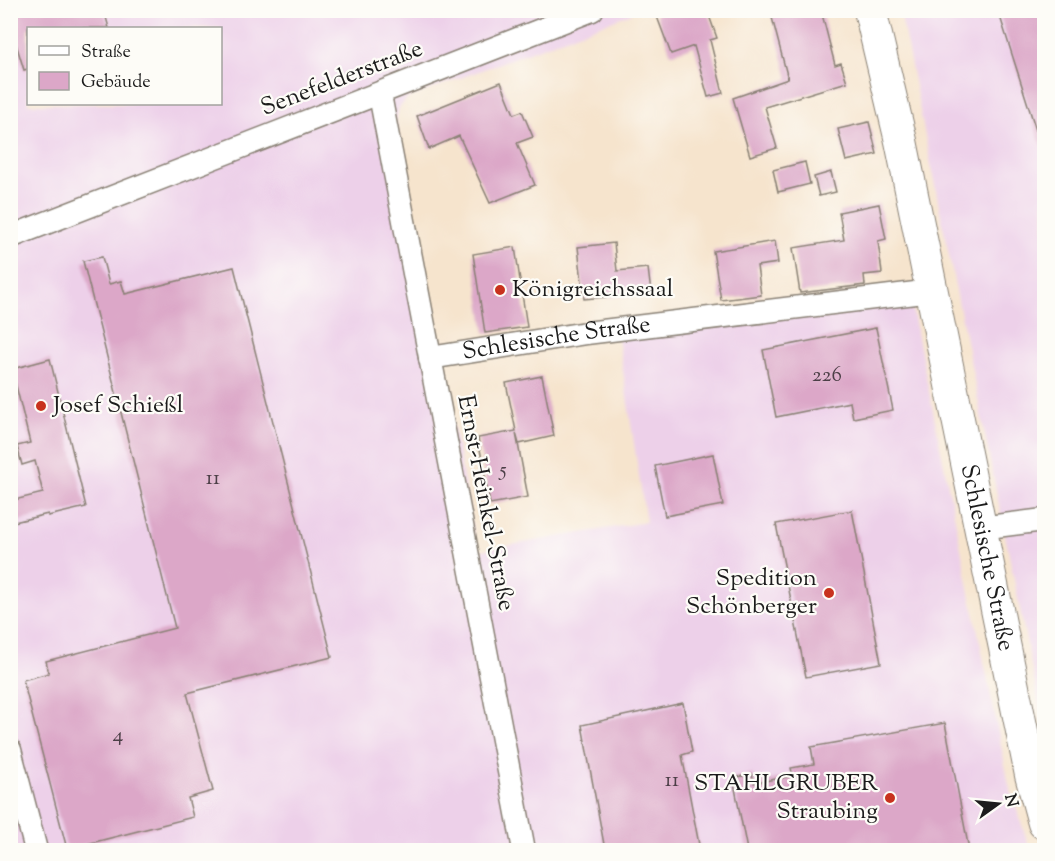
<svg xmlns="http://www.w3.org/2000/svg" width="1055" height="861" font-family="'Sorts Mill Goudy',serif">
	<style>
		.built { fill: #edd0e9; fill-rule: evenodd }
		.building { fill: #dca7c8 }
		.lines { fill: none; stroke-linecap: round; stroke-linejoin: round }
		.street-casing { stroke: #898074; stroke-width: 25 }
		.secondary-casing { stroke: #898074; stroke-width: 34 }
		.street { stroke: #fff; stroke-width: 22 }
		.secondary { stroke: #fff; stroke-width: 32 }
		.poi-dot { fill: #c8321e; stroke: #fdfcf7; stroke-width: 2 }
		.labels { text-anchor: middle; dominant-baseline: central; stroke-width: 4.5; stroke-linejoin: round; paint-order: stroke }
		.number-label { font-size: 21px; fill: #4c3f47 }
		.street-label { font-size: 24px; fill: #1c1c1c; stroke: #fdfcf7 }
		.poi-label { font-size: 24px; fill: #1c1c1c; stroke: #fdfcf7; text-anchor: start }
	</style>
	<rect width="100%" height="100%" fill="#fdfcf7"/>
	<filter id="ink" filterUnits="userSpaceOnUse"><feTurbulence type="fractalNoise" baseFrequency=".0167" numOctaves="2"/><feDisplacementMap in="SourceGraphic" scale="12" xChannelSelector="R" yChannelSelector="G"/><feConvolveMatrix kernelMatrix="1 2 1 2 8 2 1 2 1" color-interpolation-filters="sRGB"/></filter>
	<filter id="wash" filterUnits="userSpaceOnUse"><feTurbulence type="fractalNoise" baseFrequency=".008" numOctaves="4" result="noise"/><feDisplacementMap in="SourceGraphic" scale="24" xChannelSelector="R" yChannelSelector="G"/><feGaussianBlur stdDeviation="1.35" result="paint"/><feColorMatrix in="noise" values="0 0 0 0 0 0 0 0 0 0 0 0 0 0 0 0 0 1.4 0 .05"/><feComposite in="paint" operator="in"/></filter>
	<g filter="url(#wash)">
		<rect width="100%" height="100%" fill="#f6e4cd"/>
		<g class="built">
			<path d="M10,11H631L632,13L408,98L399,108L396,120L477,551L646,522L618,338L911,303L1009,785L1030,850H11ZM28,28H220V104H28Z"/>
			<path d="M900,11H1044V729L1042,719Z"/>
		</g>
		<g id="blocks">
			<g class="building">
				<path d="M10,10H104L109,28H28V69L24,70L10,24Z"/>
				<path d="M666,10H707L717,38L710,40L723,93L708,97L694,46L671,54L656,14Z"/>
				<path d="M770,10H821L835,65L841,63L847,82L765,107L777,148L750,156L733,98L788,79Z"/>
				<path d="M998,10H1044V145L1041,146Z"/>
				<path d="M501,82L514,114L522,111L533,137L517,143L535,185L490,203L459,136L429,149L417,116Z"/>
				<path d="M869,122L877,154L846,161L838,129Z"/>
				<path d="M805,162L810,184L778,192L773,170Z"/>
				<path d="M831,172L836,192L819,196L814,177Z"/>
				<path d="M879,204L886,239L878,241L882,273L864,275L865,285L800,293L793,248L844,240L839,212Z"/>
				<path d="M775,241L778,263L757,266L761,295L721,300L713,251Z"/>
				<path d="M614,243L617,271L648,268L651,293L584,299L578,247Z"/>
				<path d="M515,247L527,327L485,333L473,254Z"/>
				<path d="M102,257L109,284L121,281L125,294L234,267L332,657L187,693L213,791L188,798L193,817L67,849L23,680L49,673L46,661L175,628L83,261Z"/>
				<path d="M876,328L893,410L853,418L850,402L776,417L763,350Z"/>
				<path d="M50,359L86,507L48,516V514L10,523V501L43,493L35,461L22,465L17,446L30,443L12,369Z"/>
				<path d="M542,376L554,436L519,444L516,433L528,497L490,504L478,438L516,431L506,383Z"/>
				<path d="M713,454L723,505L665,516L655,466Z"/>
				<path d="M852,510L881,663L806,677L776,524Z"/>
				<path d="M683,703L692,752L682,755L700,850H605L582,725Z"/>
				<path d="M945,723L969,850H747L733,778L752,774L754,783L793,776L791,768L814,764L811,747Z"/>
			</g>
		</g>
	</g>
	<g filter="url(#ink)">
		<use href="#blocks" fill-opacity="0" stroke="#898074" stroke-width="1.5"/>
		<g class="lines">
			<defs>
				<g id="street">
					<path d="M380,95L524,850"/>
					<path d="M10,237L592,10"/>
					<path id="s1" d="M430,358L586,333L932,291"/>
					<path d="M980,528L1044,520"/>
					<path d="M10,750L36,850"/>
				</g>
				<g id="secondary">
					<path id="s2" d="M870,10L901,141L1031,775L1044,823"/>
				</g>
			</defs>
			<use href="#street" class="street-casing"/>
			<use href="#secondary" class="secondary-casing"/>
			<use href="#street" class="street"/>
			<use href="#secondary" class="secondary"/>
		</g>
	</g>
	<g class="poi-dot">
		<circle cx="500" cy="290" r="6"/>
		<circle cx="41" cy="406" r="6"/>
		<circle cx="829" cy="593" r="6"/>
		<circle cx="890" cy="798" r="6"/>
	</g>
	<g class="labels">
		<g class="number-label">
			<text x="827" y="376">226</text>
			<text x="503" y="471">5</text>
			<text x="213" y="479">11</text>
			<text x="118" y="736">4</text>
			<text x="672" y="781">11</text>
		</g>
		<g class="street-label">
			<text transform="translate(342 79) rotate(-21)">Senefelderstraße</text>
			<text stroke="none"><textPath href="#s1" startOffset="128">Schlesische Straße</textPath></text>
			<text transform="translate(485 503) rotate(79)">Ernst-Heinkel-Straße</text>
			<text stroke="none"><textPath href="#s2" startOffset="560">Schlesische Straße</textPath></text>
		</g>
		<g class="poi-label">
			<text x="512" y="290">Königreichssaal</text>
			<text x="53" y="406">Josef Schießl</text>
			<text x="817" y="579" text-anchor="end">Spedition<tspan x="817" dy="28">Schönberger</tspan></text>
			<text x="878" y="784" text-anchor="end">STAHLGRUBER<tspan x="878" dy="28">Straubing</tspan></text>
		</g>
	</g>
	<rect width="1055" height="861" fill="none" stroke="#fdfcf7" stroke-width="36"/>
	<rect x="27" y="27" width="195" height="78" fill="#fdfcf7" stroke="#a3a29f" stroke-width="1.5"/>
	<rect x="39" y="46" width="30" height="9" fill="#ffffff" stroke="#a3a29f" stroke-width="1.5"/>
	<text x="81" y="57" font-size="18" fill="#1c1c1c">Straße</text>
	<rect x="39" y="72" width="30" height="18" fill="#dca7c8" stroke="#a3a29f" stroke-width="1.5"/>
	<text x="81" y="87" font-size="18" fill="#1c1c1c">Gebäude</text>
	<g transform="translate(998 804) rotate(75)" stroke="#fdfcf7" stroke-width="4.5" paint-order="stroke">
	<path d="M0-4.5L10 22L0 15L-10 22Z" fill="#1c1c1c"/>
	<text y="-9" font-size="16" font-weight="bold" text-anchor="middle" fill="#1c1c1c">N</text>
	</g>
</svg>
